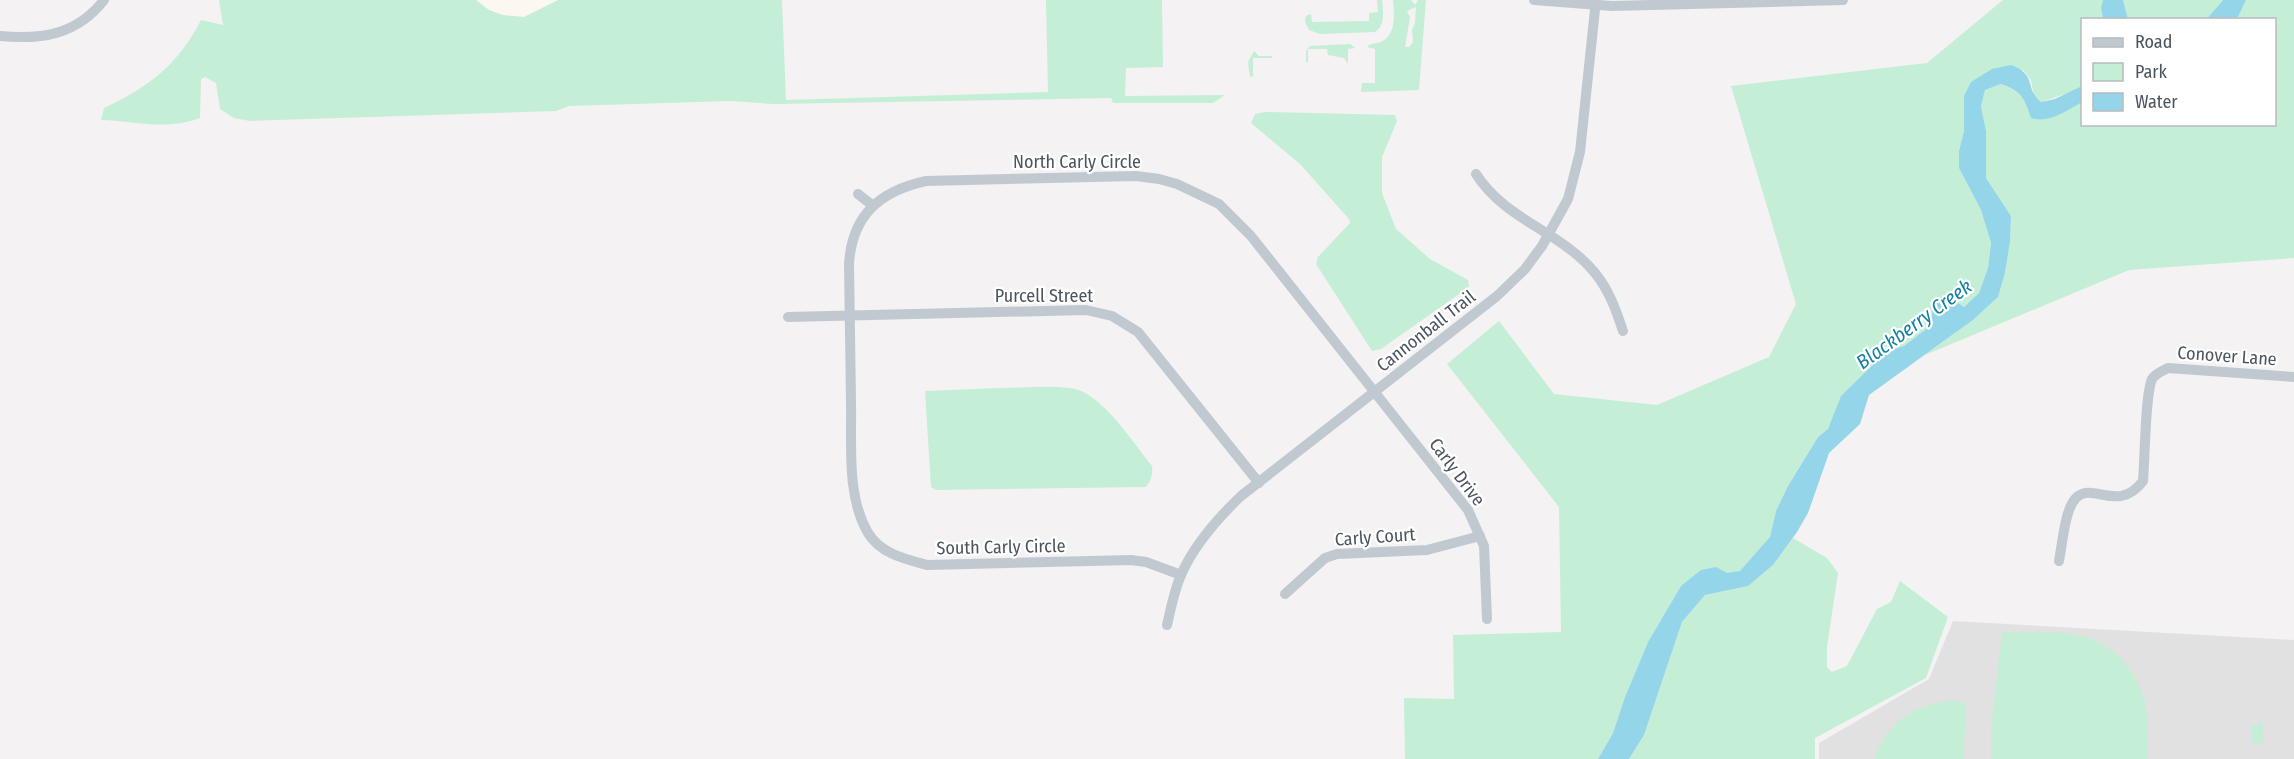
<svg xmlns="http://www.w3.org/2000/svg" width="2294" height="759" font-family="'Fira Sans Condensed',sans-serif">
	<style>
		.commercial { fill: #fcf8ef }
		.education { fill: #e2e1e1 }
		.green { fill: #c5eed6; fill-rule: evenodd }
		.water { fill: #94d5e9 }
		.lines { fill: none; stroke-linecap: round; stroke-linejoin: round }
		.minor { stroke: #c1c9d0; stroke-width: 10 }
		.labels { text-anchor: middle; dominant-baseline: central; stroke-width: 4.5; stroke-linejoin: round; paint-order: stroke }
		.street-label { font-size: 18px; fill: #4b555f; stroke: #fff }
		.water-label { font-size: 20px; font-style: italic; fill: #147fa0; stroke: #fff }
	</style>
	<rect width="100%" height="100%" fill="#f4f2f2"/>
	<path class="commercial" d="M476,0H558L524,17L503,15L489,10Z"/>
	<path class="education" d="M1953,621L2294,640V759H1819V743L1929,679Z"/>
	<g class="green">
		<path d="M219,0H476L489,10L503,15L524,17L558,0H782L786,100L1048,92L1046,0H1162L1163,67L1126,68L1125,96L1225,95L1213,103H1113L1111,98L774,104L730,101L569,106L556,111L250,121L234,118L220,109L216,83L205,77L201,79L200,118C165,131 136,121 101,120L104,108C149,87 178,65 201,20L223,25Z"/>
		<path d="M1377,0H1382C1383,11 1386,25 1375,32L1320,34L1309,30L1305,22L1306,16L1311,14L1312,22L1369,21V13L1378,12Z"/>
		<path d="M1393,0H1411L1415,5L1418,0H1426L1419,90L1361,92L1362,83H1375V49L1367,47C1371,43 1375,44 1381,42C1397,34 1394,15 1393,0ZM1416,7L1415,23L1412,30L1413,42L1409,47H1405L1410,17L1407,11Z"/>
		<path d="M2003,0H2103L2101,8L2103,19L2082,20V86L2080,89L2041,102L2034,96L2031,80L2023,70L1964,96V131L1959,151V168L1981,210L1991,243L1988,268L1979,293L1964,307L1948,296L1933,306L1931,322L1925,330L1904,346L1890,350L1880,358L1835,415L1828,429L1818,437L1788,486L1776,511L1770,537L1760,551L1740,571L1681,586L1648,642L1625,697L1613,733L1598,759H1405L1404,698L1454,699L1453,635L1561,632L1559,507L1447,364L1499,321L1554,394L1657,405L1769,357L1796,304L1731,86L1927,63Z"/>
		<path d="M2123,0H2223L2207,20L2128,19Z"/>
		<path d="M2246,0H2294V258L2129,270L1925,355L1973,320L1998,297L2005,273L2010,242L2011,216L1986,178V131L1981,106L1985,90L2001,84C2021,91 2024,97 2031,117L2055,116L2082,102V124H2274V20L2237,19Z"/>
		<path d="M1350,44L1355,48L1348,49V64L1344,58L1328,55L1327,49H1308V62H1306V51L1310,46Z"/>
		<path d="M1254,51L1259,56H1272V58H1253V76L1250,77L1248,62Z"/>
		<path d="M1265,112L1395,115L1397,121L1382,157V193L1396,229L1430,259L1468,280L1469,287L1381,349L1372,351L1316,264L1318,257L1350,223L1349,219L1300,164L1251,123L1255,114Z"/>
		<path d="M1000,388C1023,388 1047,385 1070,388C1101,391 1133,443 1152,466C1153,475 1151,480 1146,487L936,490L931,487L925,391Z"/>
		<path d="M1793,538L1827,558L1838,573L1827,647V667L1832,672L1847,666L1877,609L1891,602L1900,581L1948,617L1926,678L1815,738V759H1629L1644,735L1682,622L1705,595L1748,586L1773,565Z"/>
		<path d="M2002,632C2028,633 2056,630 2081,636C2115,643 2140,675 2146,708C2149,724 2148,742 2148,759H1991V727Z"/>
		<path d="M1953,701L1966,703L1964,759H1874C1885,724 1917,702 1953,701Z"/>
		<path d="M2259,721H2263V743H2252V725H2259Z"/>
	</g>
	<g class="water">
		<path d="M2103,0H2123L2128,19H2103L2101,8Z"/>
		<path d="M2223,0H2246L2237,19H2207Z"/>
		<path d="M2011,65C2038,75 2024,89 2041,102L2055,99L2082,86V102C2068,110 2048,124 2031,118C2024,97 2021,91 2001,84L1985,90L1981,106L1986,131V178L2011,216L2010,242L2005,273L1998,297L1973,320L1869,395L1860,424L1829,453L1808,513L1797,532L1773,565L1748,586L1705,595L1682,622L1644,735L1629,759H1598L1613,733L1625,697L1648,642L1681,586L1701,570L1716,567L1727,573L1740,571L1770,537L1776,511L1788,486L1818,437L1828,429L1841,396L1880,358L1890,350L1904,346L1925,330L1931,322L1933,306L1938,298L1948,296L1964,307L1979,293L1988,268L1991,243L1981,210L1959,168V151L1964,131V96L1971,82L1992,69Z"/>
	</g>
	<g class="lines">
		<g class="minor">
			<path d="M1534,0L1612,6L1843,0"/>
			<path d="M0,36C41,40 77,35 104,0"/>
			<path d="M1476,174C1506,221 1561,231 1595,273C1609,290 1616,310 1623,331"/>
			<path d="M858,194L872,205"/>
			<path d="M788,317L1086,310L1112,316L1138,332L1259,483"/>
			<path d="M2059,561C2062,546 2065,508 2076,498C2093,481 2118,514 2143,481C2145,460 2145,395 2152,379C2155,374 2162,371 2168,368L2294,377"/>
			<path d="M1181,575L1146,562L1131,560L927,565C905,559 881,554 868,533C846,495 852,444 851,402C850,356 850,310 849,264C852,215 880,191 926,181L1136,176L1159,179L1177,184L1219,204L1251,236L1468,510L1484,546L1487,619"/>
			<path d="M1285,594L1325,558L1337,554L1427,550L1480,536"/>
			<path d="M1167,625C1171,608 1174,591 1181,575C1194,545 1218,518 1241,496L1497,296L1525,269L1542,246L1568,199L1580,152L1596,0"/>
		</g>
	</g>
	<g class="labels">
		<g class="street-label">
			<text x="1077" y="162">North Carly Circle</text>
			<text x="1044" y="296">Purcell Street</text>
			<text transform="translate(1426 331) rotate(-38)">Cannonball Trail</text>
			<text transform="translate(2227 356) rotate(4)">Conover Lane</text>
			<text transform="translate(1457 472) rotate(53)">Carly Drive</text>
			<text transform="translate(1375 537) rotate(-4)">Carly Court</text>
			<text transform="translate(1001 547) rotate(-1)">South Carly Circle</text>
		</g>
		<g class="water-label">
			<text transform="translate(1914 324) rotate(-36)">Blackberry Creek</text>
		</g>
	</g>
	<rect x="2081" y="18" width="195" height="108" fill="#ffffff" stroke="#b7bbbf" stroke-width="1.5"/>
	<rect x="2093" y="38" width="30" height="9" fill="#c1c9d0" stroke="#b7bbbf" stroke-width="1.5"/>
	<text x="2135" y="48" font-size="18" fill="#4b555f">Road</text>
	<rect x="2093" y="63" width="30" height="18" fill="#c5eed6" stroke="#b7bbbf" stroke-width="1.5"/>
	<text x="2135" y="78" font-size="18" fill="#4b555f">Park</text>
	<rect x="2093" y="93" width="30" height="18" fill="#94d5e9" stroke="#b7bbbf" stroke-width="1.5"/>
	<text x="2135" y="108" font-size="18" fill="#4b555f">Water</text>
</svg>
